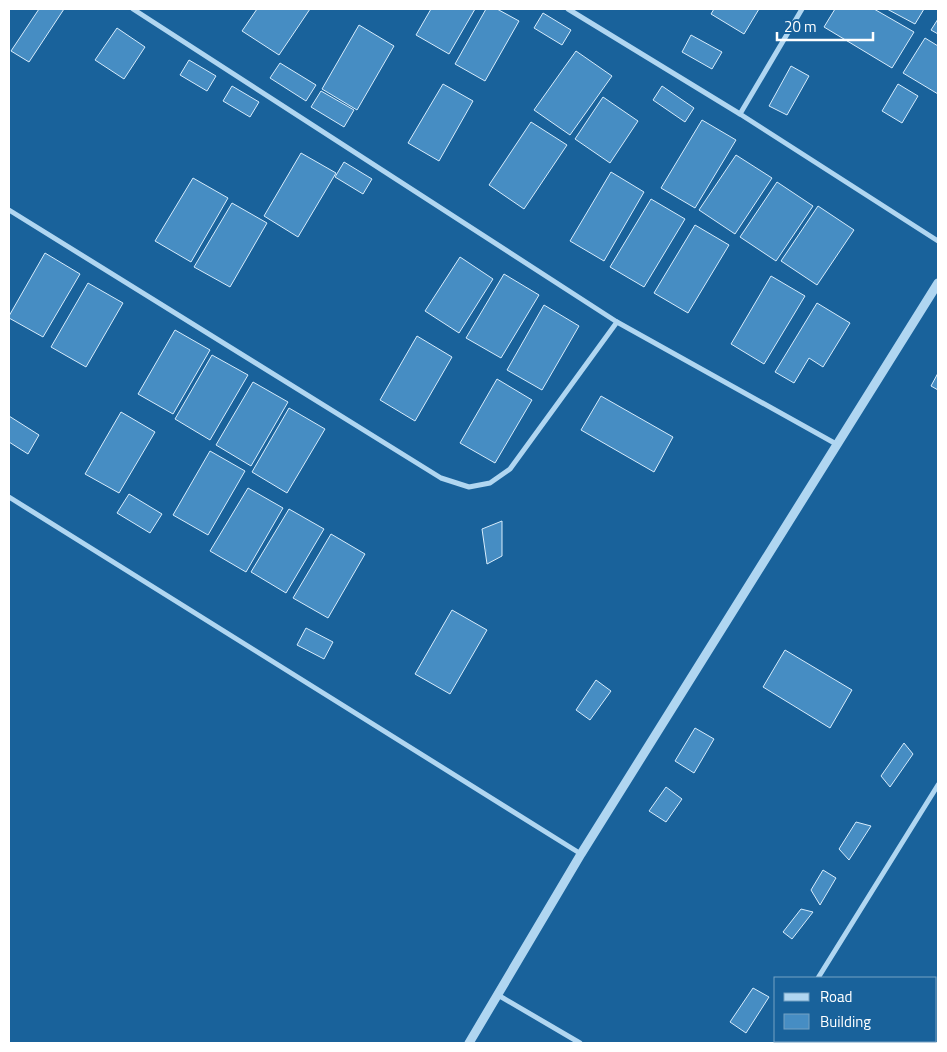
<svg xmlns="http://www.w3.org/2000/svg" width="947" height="1052" font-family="'Titillium Web',sans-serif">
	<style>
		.building { fill: #468dc3; stroke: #d7ecfc }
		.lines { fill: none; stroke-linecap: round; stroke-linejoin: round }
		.minor { stroke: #b0d6f1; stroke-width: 5 }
		.tertiary { stroke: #b0d6f1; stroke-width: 9 }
	</style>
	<rect width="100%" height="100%" fill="#19629b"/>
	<g class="building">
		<path d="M39,9H64L29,62L11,51Z"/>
		<path d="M257,9H310L279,55L242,31Z"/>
		<path d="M431,9H475L449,54L416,35Z"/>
		<path d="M486,9H497L519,21L485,81L455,64Z"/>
		<path d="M714,9H759L744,34L711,14Z"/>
		<path d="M835,9H874L914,32L892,68L824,27Z"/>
		<path d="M887,9H924L915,24Z"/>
		<path d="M543,13L571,30L562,45L534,28Z"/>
		<path d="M938,19V34L931,30Z"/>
		<path d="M359,25L394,46L357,110L322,89Z"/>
		<path d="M117,28L145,47L124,79L95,60Z"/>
		<path d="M691,35L722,52L712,69L682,52Z"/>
		<path d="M925,38L938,46V94L903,73Z"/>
		<path d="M576,51L612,76L570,135L534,110Z"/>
		<path d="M189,60L216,76L207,91L180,75Z"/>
		<path d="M280,63L316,85L306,101L270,78Z"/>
		<path d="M791,66L809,76L787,115L769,106Z"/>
		<path d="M443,84L473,101L439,161L408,143Z"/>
		<path d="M898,84L918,96L902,123L882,111Z"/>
		<path d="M232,86L259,102L250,117L223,101Z"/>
		<path d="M662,86L694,108L685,122L653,100Z"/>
		<path d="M321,91L354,110L344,127L311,107Z"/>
		<path d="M603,97L638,121L610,163L575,139Z"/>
		<path d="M702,120L736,140L695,208L661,188Z"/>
		<path d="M531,122L567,145L524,209L489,185Z"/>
		<path d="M301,153L336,173L298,237L264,216Z"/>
		<path d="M736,155L772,178L735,234L699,210Z"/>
		<path d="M344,162L372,179L363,194L335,177Z"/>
		<path d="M611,172L644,192L604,261L570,241Z"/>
		<path d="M193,178L228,198L191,262L155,241Z"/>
		<path d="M777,182L813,206L776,261L740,237Z"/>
		<path d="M651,199L685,219L644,287L610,267Z"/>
		<path d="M232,203L267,223L230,287L194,267Z"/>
		<path d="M818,206L854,230L817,285L781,261Z"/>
		<path d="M695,225L729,245L688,313L654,293Z"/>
		<path d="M45,253L80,274L43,337L9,318V316Z"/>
		<path d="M460,257L493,279L459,333L425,311Z"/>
		<path d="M504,274L539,295L501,358L466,338Z"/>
		<path d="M771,276L805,296L764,364L731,344Z"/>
		<path d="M88,283L123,303L86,367L51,347Z"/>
		<path d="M817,303L850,323L823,367L809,358L794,383L775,372Z"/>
		<path d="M544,305L579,326L542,390L507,370Z"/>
		<path d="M175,330L210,350L173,414L138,394Z"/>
		<path d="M417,336L452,357L415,421L380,400Z"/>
		<path d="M212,355L248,375L210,440L175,419Z"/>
		<path d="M938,373V390L931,386Z"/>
		<path d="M497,379L532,400L495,463L460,443Z"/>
		<path d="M253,382L288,402L251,466L216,445Z"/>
		<path d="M601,396L673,437L654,472L581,430Z"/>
		<path d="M289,408L325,429L287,493L252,472Z"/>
		<path d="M121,412L155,432L119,493L85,474Z"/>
		<path d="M9,416L39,435L28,454L9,442Z"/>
		<path d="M210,451L245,471L208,535L173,515Z"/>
		<path d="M248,488L283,508L246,572L210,551Z"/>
		<path d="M129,494L162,514L150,533L117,513Z"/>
		<path d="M289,509L324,529L286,593L251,572Z"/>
		<path d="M502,521V556L487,564L482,529Z"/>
		<path d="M331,534L365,554L328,618L293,598Z"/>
		<path d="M452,610L487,630L450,694L415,674Z"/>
		<path d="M306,628L333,642L324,659L297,645Z"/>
		<path d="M785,650L852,690L830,728L763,687Z"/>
		<path d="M596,680L611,691L590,720L576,710Z"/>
		<path d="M695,728L714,739L694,773L675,761Z"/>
		<path d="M904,743L913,754L890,787L881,776Z"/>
		<path d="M666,787L682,799L666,822L649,811Z"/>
		<path d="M856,822L871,826L849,860L839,849Z"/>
		<path d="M823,870L836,878L820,905L811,890Z"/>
		<path d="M801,909L813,912L792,939L783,932Z"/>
		<path d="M753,988L769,997L746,1033L730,1022Z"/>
	</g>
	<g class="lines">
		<g class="minor">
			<path d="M133,9L617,322L838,445"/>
			<path d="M568,9L740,114L938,241"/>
			<path d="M740,114L802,9"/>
			<path d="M9,210L441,478L469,487L490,483L510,469L617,322"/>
			<path d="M9,497L581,854"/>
			<path d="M818,978L938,785"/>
			<path d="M498,995L580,1043"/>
			<path d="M777,1043L779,1041"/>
		</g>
		<path class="tertiary" d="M469,1043L581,854L938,283"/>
	</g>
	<rect width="947" height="1052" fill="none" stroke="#ffffff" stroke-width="20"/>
	<rect x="774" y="977" width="162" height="65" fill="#19629b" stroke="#75a1c3"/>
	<rect x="784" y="993" width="25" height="8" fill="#b0d6f1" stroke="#75a1c3"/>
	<text x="820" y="1002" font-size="15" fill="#ffffff">Road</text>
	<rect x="784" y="1014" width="25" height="15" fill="#468dc3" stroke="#75a1c3"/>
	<text x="820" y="1027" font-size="15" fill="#ffffff">Building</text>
	<path d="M777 32v8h96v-8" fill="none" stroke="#ffffff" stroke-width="2.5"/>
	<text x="784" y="32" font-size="15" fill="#ffffff" stroke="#19629b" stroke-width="4" paint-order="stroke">20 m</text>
</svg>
